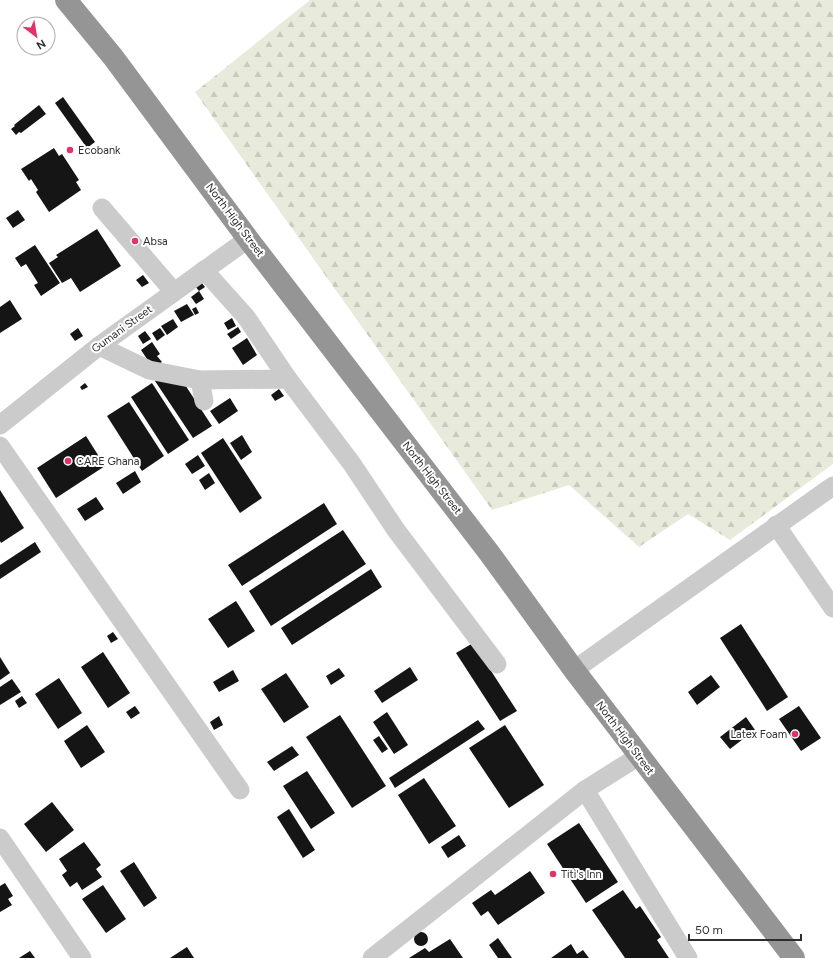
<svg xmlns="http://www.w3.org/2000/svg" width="833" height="958" font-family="Figtree,sans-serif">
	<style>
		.forest { fill: url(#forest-firs) }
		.building { fill: #151515 }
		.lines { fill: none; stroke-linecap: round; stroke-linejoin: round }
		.minor { stroke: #cbcbcb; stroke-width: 19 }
		.highway { stroke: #959595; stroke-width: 22 }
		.poi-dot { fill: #e43167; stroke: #fff; stroke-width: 1.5 }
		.labels { text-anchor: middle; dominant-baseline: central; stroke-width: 4; stroke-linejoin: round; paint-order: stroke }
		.poi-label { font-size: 11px; fill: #2e2e2e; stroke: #fff; text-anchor: start }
		.street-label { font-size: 11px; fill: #2e2e2e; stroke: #fff }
	</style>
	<defs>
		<pattern id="forest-firs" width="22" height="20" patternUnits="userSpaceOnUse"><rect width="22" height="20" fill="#e8ebdc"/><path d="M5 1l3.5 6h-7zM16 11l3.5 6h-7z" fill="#c7cabd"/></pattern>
	</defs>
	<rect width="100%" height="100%" fill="#fff"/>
	<path class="forest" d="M310,0H833V464L730,540L688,514L639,547L569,485L492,510L195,92Z"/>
	<g class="building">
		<path d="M63,97L95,142L87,148L55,103Z"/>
		<path d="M39,105L46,114L21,133L19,132L16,135L11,129L15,126L14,125Z"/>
		<path d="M54,148L59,156L62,154L79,180L76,182L81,190L49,212L36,192L38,190L31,179L29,181L21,169Z"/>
		<path d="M18,210L25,220L13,228L6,218Z"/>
		<path d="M97,229L121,266L80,292L71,278L62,283L49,263L58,257L56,255Z"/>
		<path d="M35,245L60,283L41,296L34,285L38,283L26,264L21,267L15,258Z"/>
		<path d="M143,275L149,283L142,287L136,280Z"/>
		<path d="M201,282L205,287L199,291L195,286Z"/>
		<path d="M199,291L204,299L196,304L191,297Z"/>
		<path d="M10,300L22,319L0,333V307Z"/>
		<path d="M187,304L194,315L181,322L174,311Z"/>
		<path d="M196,307L199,313L195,315L192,309Z"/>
		<path d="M232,318L236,326L228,330L224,323Z"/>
		<path d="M173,319L178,327L167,335L161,326Z"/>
		<path d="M238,327L241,332L231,339L227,334Z"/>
		<path d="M78,328L83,336L75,341L70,334Z"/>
		<path d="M160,328L165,335L157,341L152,333Z"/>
		<path d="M145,331L151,339L143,344L138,336Z"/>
		<path d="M247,338L257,355L243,365L232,348Z"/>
		<path d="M152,342L160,354L157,356L162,362L153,368L141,350Z"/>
		<path d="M174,368L212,426L193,438L155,381Z"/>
		<path d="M85,383L88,387L82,390L80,387Z"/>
		<path d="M152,383L189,440L168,454L131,397Z"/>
		<path d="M279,389L284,396L275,401L271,395Z"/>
		<path d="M230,398L238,411L219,424L210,411Z"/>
		<path d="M129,402L164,456L142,471L107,416Z"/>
		<path d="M242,435L252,452L241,460L230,443Z"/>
		<path d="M86,436L105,466L56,498L37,468Z"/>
		<path d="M223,438L262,498L240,513L201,453Z"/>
		<path d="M198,455L205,466L192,474L185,464Z"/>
		<path d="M135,471L141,482L123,494L116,483Z"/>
		<path d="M209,473L215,483L205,490L199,480Z"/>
		<path d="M0,490L24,528L1,543L0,541Z"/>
		<path d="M96,497L104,509L85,521L77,509Z"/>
		<path d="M324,503L337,524L242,586L228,565Z"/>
		<path d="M343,530L366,564L271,626L249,591Z"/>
		<path d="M35,542L41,552L0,579V565Z"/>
		<path d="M371,569L382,587L292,645L281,628Z"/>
		<path d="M236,601L255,631L228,648L208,619Z"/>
		<path d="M741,624L788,697L767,711L720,638Z"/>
		<path d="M113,632L118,639L111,643L107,636Z"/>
		<path d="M473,643L517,711L500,721L456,653Z"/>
		<path d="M103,652L130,693L108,708L81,667Z"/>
		<path d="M0,657L10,673L0,680Z"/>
		<path d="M410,667L418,680L382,703L374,691Z"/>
		<path d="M339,668L345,676L331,685L326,676Z"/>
		<path d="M233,670L239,681L219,692L213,682Z"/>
		<path d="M286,673L309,707L284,723L261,689Z"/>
		<path d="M711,675L720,687L697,705L688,692Z"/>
		<path d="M59,678L82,713L58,729L35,694Z"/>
		<path d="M12,679L21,692L0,705V687Z"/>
		<path d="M22,696L27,703L19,708L15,701Z"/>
		<path d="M135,706L140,713L131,719L126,712Z"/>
		<path d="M799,706L821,738L801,751L779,719Z"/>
		<path d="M387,712L408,745L394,754L373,722Z"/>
		<path d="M340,715L386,786L352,808L306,737Z"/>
		<path d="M219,716L223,725L214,730L210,722Z"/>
		<path d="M746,717L755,730L730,749L720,737Z"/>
		<path d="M478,720L485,729L395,788L389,778Z"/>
		<path d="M87,725L105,752L81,768L64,741Z"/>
		<path d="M505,725L544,785L509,808L469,748Z"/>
		<path d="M379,736L388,749L382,753L373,740Z"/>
		<path d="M292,746L299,755L274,771L267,762Z"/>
		<path d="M307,771L335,813L311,829L283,786Z"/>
		<path d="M424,778L456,826L429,844L398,795Z"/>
		<path d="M52,802L74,830L46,852L24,824Z"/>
		<path d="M289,809L315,850L303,858L277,817Z"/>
		<path d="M579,823L618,882L586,903L547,844Z"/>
		<path d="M459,835L466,846L448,858L441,847Z"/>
		<path d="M84,842L101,865L96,869L102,877L82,890L77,882L70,887L62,875L67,871L59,859Z"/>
		<path d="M134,862L157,898L144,907L120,871Z"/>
		<path d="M530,871L545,893L498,925L488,911L481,916L472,903L491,890L495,895Z"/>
		<path d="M5,883L13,896L8,899L12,905L0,912V886Z"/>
		<path d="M103,885L126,919L106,933L82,899Z"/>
		<path d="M623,890L636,909L640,906L661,937L657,940L669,958H625L592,910Z"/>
		<circle cx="421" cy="939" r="7"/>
		<path d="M498,938L512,958H498L489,945Z"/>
		<path d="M450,939L463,958H409L425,948L429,952Z"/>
		<path d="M571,944L577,954L583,950L589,958H551Z"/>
		<path d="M187,947L194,958H170Z"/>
		<path d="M30,951L35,958H19Z"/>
	</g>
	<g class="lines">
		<g class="minor">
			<path d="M102,208L174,292"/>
			<path d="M204,270L246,317L288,379"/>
			<path d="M99,346L149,370L200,380L288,379L352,464L396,530L497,664"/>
			<path d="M200,380L204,401"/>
			<path d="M0,425L99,346L248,239"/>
			<path d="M0,446L240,790"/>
			<path d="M776,525L833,608"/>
			<path d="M574,670L833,486"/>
			<path d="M585,790L688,958"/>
			<path d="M0,838L82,958"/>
			<path d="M372,958L585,790L639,756"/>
		</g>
		<path class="highway" d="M66,0L113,57L248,239L490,554L574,670L794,958"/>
	</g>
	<g class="poi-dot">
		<circle cx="70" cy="150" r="4"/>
		<circle cx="135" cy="241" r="4"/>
		<circle cx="68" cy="461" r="4"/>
		<circle cx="795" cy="734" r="4"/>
		<circle cx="553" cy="874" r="4"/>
	</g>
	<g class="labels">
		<g class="poi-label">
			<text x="78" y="150">Ecobank</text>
			<text x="143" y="241">Absa</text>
			<text x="76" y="461">CARE Ghana</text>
			<text x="787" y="734" text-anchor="end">Latex Foam</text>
			<text x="561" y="874">Titi's Inn</text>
		</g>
		<g class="street-label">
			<text transform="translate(235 220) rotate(53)">North High Street</text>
			<text transform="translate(122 329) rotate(-36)">Gumani Street</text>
			<text transform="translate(432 478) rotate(52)">North High Street</text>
			<text transform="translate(625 738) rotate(53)">North High Street</text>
		</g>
	</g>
	<g transform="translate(36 36) rotate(149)"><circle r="19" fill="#ffffff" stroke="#ababab"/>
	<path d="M0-3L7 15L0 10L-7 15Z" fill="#e43167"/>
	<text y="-6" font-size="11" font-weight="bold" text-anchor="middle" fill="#2e2e2e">N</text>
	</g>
	<path d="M689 934v6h112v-6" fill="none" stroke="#2e2e2e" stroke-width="2"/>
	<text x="695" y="934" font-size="12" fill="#2e2e2e" stroke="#ffffff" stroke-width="3" paint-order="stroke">50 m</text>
</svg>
